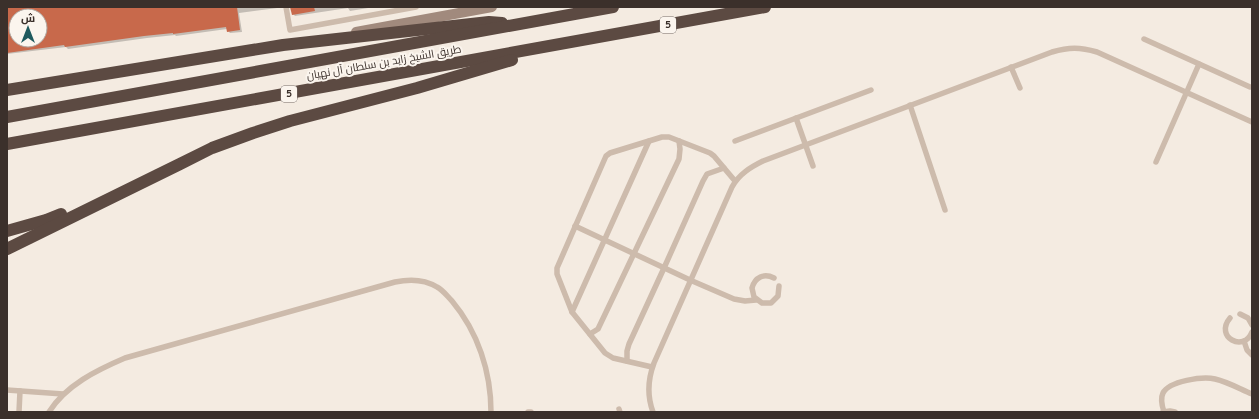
<svg xmlns="http://www.w3.org/2000/svg" width="1259" height="419" font-family="Overpass,Cairo,sans-serif">
	<style>
		.shadow { fill: #0003; fill-rule: evenodd }
		.building { fill: #c8694b; fill-rule: evenodd }
		.lines { fill: none; stroke-linecap: round; stroke-linejoin: round }
		.lane { stroke: #cdbbac; stroke-width: 5.5 }
		.secondary { stroke: #a18a7d; stroke-width: 10 }
		.highway { stroke: #5c4a42; stroke-width: 12 }
		.labels { text-anchor: middle; dominant-baseline: central; stroke-width: 4; stroke-linejoin: round; paint-order: stroke }
		.shield { fill: #fbf5ee; stroke: #756b66; stroke-width: 1 }
		.shield-label { font-size: 10px; font-weight: bold; fill: #3b302b }
		.street-label { font-size: 11px; fill: #3b302b; stroke: #fbf5ee }
	</style>
	<rect width="100%" height="100%" fill="#f4ebe1"/>
	<g class="shadow">
		<path d="M7,7H285L239,13L242,32L230,33L228,31L227,29L176,36L175,35L147,38L68,49L66,47L7,54ZM16,16H40V40H16Z"/>
		<path d="M291,7H374L350,11L348,8L295,16L293,14Z"/>
	</g>
	<g class="building">
		<path d="M7,7H237L240,30L227,32L226,27L173,34V33L144,36L65,47L64,45L7,53ZM16,16H40V40H16Z"/>
		<path d="M290,7H314L315,11L292,15Z"/>
	</g>
	<g class="lines">
		<g class="lane">
			<path d="M286,7L290,30L416,7"/>
			<path d="M1144,39L1250,87"/>
			<path d="M1011,67L1020,88"/>
			<path d="M910,105L945,210"/>
			<path d="M796,118L813,166"/>
			<path d="M735,141L871,90"/>
			<path d="M1156,162L1199,64"/>
			<path d="M575,226L690,280L734,299L745,301L756,300"/>
			<path d="M774,278C764,273 755,277 752,288L754,297L762,303H771L778,296L779,286"/>
			<path d="M572,312L649,141"/>
			<path d="M1240,314L1248,318L1252,325"/>
			<path d="M1230,318C1214,337 1244,353 1252,332"/>
			<path d="M590,334L598,329L679,159L680,149L679,141"/>
			<path d="M1244,341L1247,350L1252,355"/>
			<path d="M627,361V351L629,344L664,268L703,181L707,174L724,168"/>
			<path d="M652,367L613,358L605,353L572,312L557,274V268L606,156L610,153L662,137H669L710,153L714,156L735,181"/>
			<path d="M7,390L63,394"/>
			<path d="M619,409L620,412"/>
			<path d="M19,412L20,391"/>
			<path d="M49,412C66,385 97,370 125,358L395,282C409,279 424,279 437,287C443,290 447,296 452,301C478,332 491,372 491,412"/>
			<path d="M528,412H531"/>
			<path d="M653,412C647,396 648,379 654,363L732,187C739,174 751,167 763,161L1052,52C1069,47 1080,47 1097,52L1252,122"/>
			<path d="M1163,412L1170,411L1175,412"/>
			<path d="M1164,412C1162,406 1160,399 1163,393C1169,381 1203,376 1215,379C1228,382 1240,389 1252,394"/>
		</g>
		<path class="secondary" d="M356,32L492,7"/>
		<g class="highway">
			<path d="M7,90L283,45L489,22L502,23"/>
			<path d="M7,117L613,7"/>
			<path d="M7,144L765,7"/>
			<path d="M7,231L46,220L61,214"/>
			<path d="M7,249L180,164L212,148L253,133L290,121L417,88L512,60"/>
		</g>
	</g>
	<g class="labels">
		<g class="shield">
			<rect x="660" y="17" width="16" height="16" rx="3"/>
			<rect x="281" y="86" width="16" height="16" rx="3"/>
		</g>
		<g class="shield-label">
			<text x="668" y="25">5</text>
			<text x="289" y="94">5</text>
		</g>
		<g class="street-label">
			<text transform="translate(384 63) rotate(-10)">طريق الشيخ زايد بن سلطان آل نهيان</text>
		</g>
	</g>
	<rect width="1259" height="419" fill="none" stroke="#3b302b" stroke-width="16"/>
	<g transform="translate(28 28)"><circle r="19" fill="#fbf5ee" stroke="#aea6a0"/>
	<path d="M0-3L7 15L0 10L-7 15Z" fill="#1f5a5e"/>
	<text y="-6" font-size="11" font-weight="bold" text-anchor="middle" fill="#3b302b">ش</text>
	</g>
</svg>
